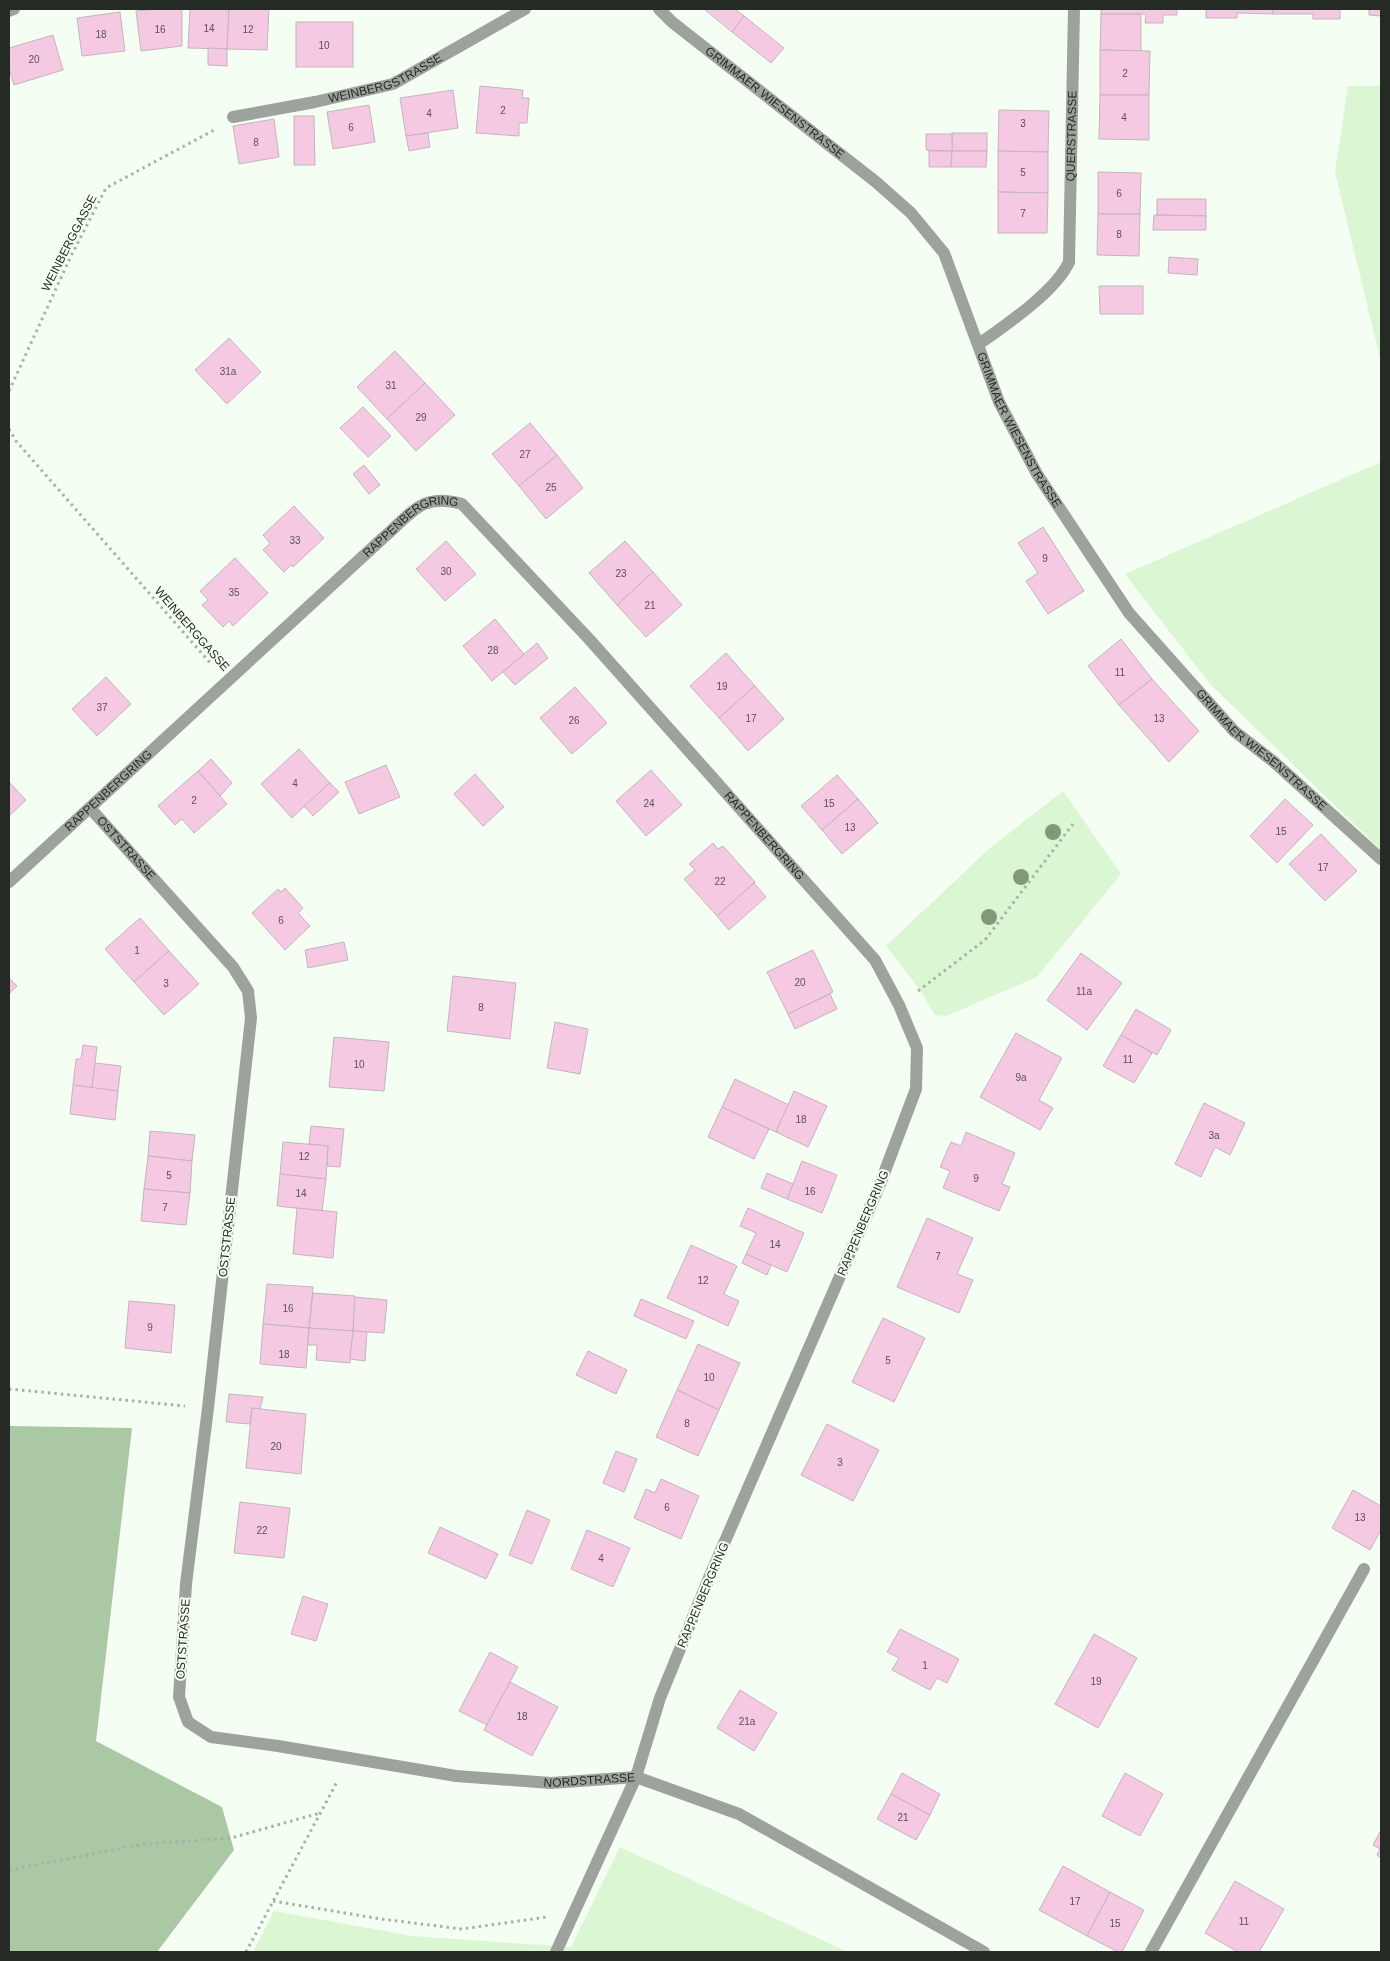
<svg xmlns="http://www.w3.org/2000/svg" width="1390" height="1961" font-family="Arial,sans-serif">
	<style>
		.green { fill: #daf6d3 }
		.forest { fill: #aac8a3 }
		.building { fill: #f6c9e3; stroke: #c4b4bd }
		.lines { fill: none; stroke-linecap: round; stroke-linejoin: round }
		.path { stroke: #a9b0a7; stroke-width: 3; stroke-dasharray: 2.5 4; stroke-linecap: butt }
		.lane { stroke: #9ea29c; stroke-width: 12 }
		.street { stroke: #9ea29c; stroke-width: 12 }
		.tree { fill: #809a79 }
		.labels { text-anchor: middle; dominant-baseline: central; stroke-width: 4; stroke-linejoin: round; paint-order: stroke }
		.number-label { font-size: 10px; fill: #5a5254 }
		.street-label { font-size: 12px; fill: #262a25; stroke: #f5fef3 }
	</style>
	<rect width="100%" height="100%" fill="#f5fef3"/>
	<g class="green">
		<path d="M1348,86H1381V362L1335,172Z"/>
		<path d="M1381,462V850L1210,684L1125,574Z"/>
		<path d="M1063,791L1121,874L1037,977L946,1016L935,1015L920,990L886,946L990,848Z"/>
		<path d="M620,1847L848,1952H253L274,1911L412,1936L571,1947Z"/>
	</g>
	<path class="forest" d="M9,1426L132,1428L96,1741L222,1807L234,1850L157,1952H9Z"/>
	<g class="building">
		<path d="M157,9H182V46L141,51L136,11Z"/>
		<path d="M190,9H229L227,49L188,48Z"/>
		<path d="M229,9H269L267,50L227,49Z"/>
		<path d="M704,9H735L744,16L732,32Z"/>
		<path d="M1101,9H1177V15H1163V23H1145L1146,14H1101Z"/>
		<path d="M1206,9H1273V14L1237,13V18H1206Z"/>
		<path d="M1273,9H1340V19H1313V14H1273Z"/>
		<path d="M1369,9H1381V16L1369,15Z"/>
		<path d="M120,12L125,51L82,56L77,18Z"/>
		<path d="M1101,14H1141V51L1100,50Z"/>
		<path d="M744,16L784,48L771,63L732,32Z"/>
		<rect x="296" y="22" width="57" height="45"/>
		<path d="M53,35L63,70L14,85L9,69V48Z"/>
		<path d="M208,48L227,49V66L208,65Z"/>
		<path d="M1100,50L1150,51L1149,95H1100Z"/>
		<path d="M480,86L523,90L522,98H529L527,123H519V136L476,133Z"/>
		<path d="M453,90L458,128L406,136L400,98Z"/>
		<path d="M1100,95H1149V140L1099,139Z"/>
		<path d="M369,105L375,142L333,149L327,112Z"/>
		<path d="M999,110L1049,111L1048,152L998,151Z"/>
		<path d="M294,116H314L315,165H294Z"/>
		<path d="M274,119L279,157L239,164L233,126Z"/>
		<path d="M428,133L430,147L409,151L406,136Z"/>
		<rect x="952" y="133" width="35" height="18"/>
		<path d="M926,134H952V151L926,150Z"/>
		<path d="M929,151H952L951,167H929Z"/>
		<path d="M952,151H987L986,167H951Z"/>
		<path d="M998,151L1048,152V193L998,192Z"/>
		<path d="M1098,172L1141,173L1140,214H1098Z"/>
		<path d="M998,192L1048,193L1047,233H998Z"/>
		<path d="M1157,199H1206V216L1157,215Z"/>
		<path d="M1098,214H1140L1139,256L1097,255Z"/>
		<path d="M1154,215L1206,216V230H1153Z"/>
		<path d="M1169,257L1198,259L1197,275L1168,273Z"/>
		<path d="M1099,286H1143V314H1100Z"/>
		<path d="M229,338L261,372L227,404L195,370Z"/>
		<path d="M395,351L425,383L387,419L357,387Z"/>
		<path d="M425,383L455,415L416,451L387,419Z"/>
		<path d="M363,407L391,436L368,457L340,428Z"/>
		<path d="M530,423L557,455L519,486L492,454Z"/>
		<path d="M557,455L583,488L546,519L519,486Z"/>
		<path d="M364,465L380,485L369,494L353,474Z"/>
		<path d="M294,506L324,538L293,567L291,565L284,572L263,550L270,543L263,535Z"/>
		<path d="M1043,527L1084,591L1048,614L1026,581L1038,573L1018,543Z"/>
		<path d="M446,541L476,574L445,601L416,569Z"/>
		<path d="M625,541L653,572L617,605L589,573Z"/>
		<path d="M235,558L268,593L233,626L229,621L223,627L202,605L208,600L200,591Z"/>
		<path d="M653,572L682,605L646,637L617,605Z"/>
		<path d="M495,619L524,654L492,681L463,646Z"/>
		<path d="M1121,639L1152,679L1119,705L1088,666Z"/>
		<path d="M537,643L548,658L515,685L503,672Z"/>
		<path d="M726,653L755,686L719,718L690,686Z"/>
		<path d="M106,677L131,704L97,736L72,709Z"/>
		<path d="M1152,679L1199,731L1169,762L1119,705Z"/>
		<path d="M755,686L784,719L748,751L719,718Z"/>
		<path d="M575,687L607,723L572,754L540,718Z"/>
		<path d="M299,749L330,783L292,818L261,784Z"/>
		<path d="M211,759L232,783L220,796L198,771Z"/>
		<path d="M386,765L400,797L359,814L345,782Z"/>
		<path d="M651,770L682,805L646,836L616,801Z"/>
		<path d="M198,771L227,804L194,833L182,819L175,825L158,806Z"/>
		<path d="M475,774L504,807L483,826L454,794Z"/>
		<path d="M837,775L858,799L822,830L801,806Z"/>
		<path d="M9,782L26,800L9,816Z"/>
		<path d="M330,783L339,792L313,816L304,806Z"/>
		<path d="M858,799L878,823L842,854L822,830Z"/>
		<path d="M1285,799L1313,825L1277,863L1250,836Z"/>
		<path d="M1321,834L1357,871L1325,901L1289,864Z"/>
		<path d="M713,843L718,849L723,846L755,882L717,916L684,879L695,870L689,864Z"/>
		<path d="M754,883L766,897L729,930L717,916Z"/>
		<path d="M285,888L303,908L298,913L310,926L285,950L252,913L278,889L281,892Z"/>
		<path d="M140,918L169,951L134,982L105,949Z"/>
		<path d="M344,942L348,960L308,968L305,950Z"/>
		<path d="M813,950L833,992L788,1014L767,972Z"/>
		<path d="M169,951L199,984L164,1015L134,982Z"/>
		<path d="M1081,953L1122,983L1087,1030L1047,1000Z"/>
		<path d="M453,976L516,983L510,1039L447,1031Z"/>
		<path d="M9,978L17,986L9,994Z"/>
		<path d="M830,994L837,1009L795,1029L788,1014Z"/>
		<path d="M1136,1009L1171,1030L1157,1055L1121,1035Z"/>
		<path d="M555,1022L588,1029L580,1074L547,1068Z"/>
		<path d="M1016,1033L1062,1058L1039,1100L1053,1108L1040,1130L980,1097Z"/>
		<path d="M1121,1035L1152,1053L1134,1083L1103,1066Z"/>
		<path d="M334,1037L389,1042L384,1091L329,1087Z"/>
		<path d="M83,1045L97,1047L92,1088L73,1085L76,1059H81Z"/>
		<path d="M95,1063L121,1066L118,1091L92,1088Z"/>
		<path d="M735,1079L789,1105L776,1132L722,1107Z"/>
		<path d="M73,1085L118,1091L115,1120L70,1114Z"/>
		<path d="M794,1091L827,1106L808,1147L776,1132Z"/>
		<path d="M1204,1103L1245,1123L1230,1155L1215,1147L1201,1177L1175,1164Z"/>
		<path d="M722,1107L769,1129L754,1159L708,1137Z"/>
		<path d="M311,1126L344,1129L340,1167L327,1166L328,1146L309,1144Z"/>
		<path d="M150,1131L195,1135L192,1161L148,1156Z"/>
		<path d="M966,1132L1015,1153L1002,1184L1010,1187L999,1211L943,1188L950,1171L940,1167L951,1142L961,1146Z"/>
		<path d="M283,1142L328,1146L326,1179L280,1174Z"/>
		<path d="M148,1156L192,1161L190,1193L144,1189Z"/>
		<path d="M802,1161L837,1175L822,1213L787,1199Z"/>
		<path d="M767,1173L793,1184L787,1199L761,1188Z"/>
		<path d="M280,1174L326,1179L322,1211L277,1206Z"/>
		<path d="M144,1189L190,1193L186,1225L141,1221Z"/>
		<path d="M297,1208L337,1212L333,1258L293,1254Z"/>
		<path d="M748,1208L804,1233L787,1272L746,1254L756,1233L740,1226Z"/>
		<path d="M927,1218L973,1238L957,1274L973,1280L959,1313L897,1287Z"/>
		<path d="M691,1245L737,1266L724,1294L739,1301L728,1326L667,1298Z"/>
		<path d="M746,1254L771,1265L767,1275L742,1263Z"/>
		<path d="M267,1284L313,1287L309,1328L263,1324Z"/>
		<path d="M313,1293L355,1296L353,1331L309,1328Z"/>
		<path d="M355,1297L387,1300L384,1333L353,1331Z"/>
		<path d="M641,1299L694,1321L686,1339L634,1316Z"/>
		<path d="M129,1301L175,1305L171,1353L125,1348Z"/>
		<path d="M883,1318L925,1338L894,1402L852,1382Z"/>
		<path d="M263,1324L309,1328L306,1368L260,1364Z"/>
		<path d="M309,1328L353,1331L350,1363L316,1360L317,1345H308Z"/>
		<path d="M353,1331L367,1332L365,1361L350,1359Z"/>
		<path d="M698,1344L740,1363L719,1410L677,1390Z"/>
		<path d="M588,1351L627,1370L616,1394L576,1375Z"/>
		<path d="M677,1390L719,1410L698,1456L656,1437Z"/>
		<path d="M229,1394L263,1397L260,1409L252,1408L250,1424L226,1422Z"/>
		<path d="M252,1408L306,1414L301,1474L246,1468Z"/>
		<path d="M827,1424L879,1450L853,1501L801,1475Z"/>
		<path d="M616,1451L637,1459L624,1492L603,1483Z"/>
		<path d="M661,1479L699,1496L681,1539L634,1518L646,1489L655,1493Z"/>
		<path d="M1353,1490L1381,1506V1530L1370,1550L1332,1528Z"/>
		<path d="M240,1502L290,1508L284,1558L234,1553Z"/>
		<path d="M527,1510L550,1520L532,1564L509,1555Z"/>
		<path d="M440,1527L498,1554L486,1579L428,1553Z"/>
		<path d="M587,1530L630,1548L613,1587L571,1569Z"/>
		<path d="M303,1596L328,1604L316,1641L291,1634Z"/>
		<path d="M900,1629L959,1659L947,1683L937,1678L930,1690L892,1670L899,1658L887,1652Z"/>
		<path d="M1094,1634L1137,1658L1098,1728L1055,1704Z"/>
		<path d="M490,1652L518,1667L487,1725L459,1711Z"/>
		<path d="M510,1682L558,1707L532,1756L484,1730Z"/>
		<path d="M740,1690L777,1713L754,1751L717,1728Z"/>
		<path d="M902,1773L940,1794L930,1815L891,1794Z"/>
		<path d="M1125,1773L1163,1794L1140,1836L1102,1816Z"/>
		<path d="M891,1794L930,1815L916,1840L877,1819Z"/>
		<path d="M1381,1830V1858L1377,1855L1380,1849L1373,1845Z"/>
		<path d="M1063,1866L1110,1892L1087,1936L1039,1910Z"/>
		<path d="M1235,1881L1284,1909L1259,1952H1238L1205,1933Z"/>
		<path d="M1110,1892L1144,1910L1122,1952H1118L1087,1936Z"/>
	</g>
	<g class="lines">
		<g class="path">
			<path d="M9,391L71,256L106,188L216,129"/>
			<path d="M9,429L16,441L212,665"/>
			<path d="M918,991L985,940L1073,824"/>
			<path d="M9,1389L185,1406"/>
			<path d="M9,1870L144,1844L231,1838L320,1813"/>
			<path d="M273,1901L381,1919L462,1929L547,1917"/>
			<path d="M246,1952L338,1780"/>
		</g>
		<g class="lane">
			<path d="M979,344C1006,325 1056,291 1069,262"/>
			<path d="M556,1952L636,1777"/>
			<path d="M1151,1952L1364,1569"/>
		</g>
		<g class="street">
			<path id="s1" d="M659,9L672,22L876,182L911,213L944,253L999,402L1037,474L1129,613L1234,731L1274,762L1381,859"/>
			<path d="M9,11L14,9"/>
			<path id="s2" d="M233,117L315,102L393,84L525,9"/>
			<path id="s3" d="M1069,262L1074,9"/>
			<path id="s4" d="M90,808L233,967L248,991L251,1018L208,1408L186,1584L179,1697L188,1722L211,1737L278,1746L456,1776L551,1783L636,1777L739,1814L984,1952"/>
			<path id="s5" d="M9,882L383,538C412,513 422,492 462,504L589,639L875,960L899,1005L917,1048L916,1089L880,1184L709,1578L660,1698L636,1777"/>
		</g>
	</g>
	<g class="tree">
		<circle cx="1053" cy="832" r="8"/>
		<circle cx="1021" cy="877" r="8"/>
		<circle cx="989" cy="917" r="8"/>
	</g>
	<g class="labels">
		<g class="number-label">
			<text x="209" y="28">14</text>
			<text x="160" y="29">16</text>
			<text x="248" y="29">12</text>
			<text x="101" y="34">18</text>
			<text x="324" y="45">10</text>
			<text x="34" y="59">20</text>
			<text x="1125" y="73">2</text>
			<text x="503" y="110">2</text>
			<text x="429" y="113">4</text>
			<text x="1124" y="117">4</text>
			<text x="1023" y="123">3</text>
			<text x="351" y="127">6</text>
			<text x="256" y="142">8</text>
			<text x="1023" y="172">5</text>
			<text x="1119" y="193">6</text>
			<text x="1023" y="213">7</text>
			<text x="1119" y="234">8</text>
			<text x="228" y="371">31a</text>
			<text x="391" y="385">31</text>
			<text x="421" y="417">29</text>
			<text x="525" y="454">27</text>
			<text x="551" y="487">25</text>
			<text x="295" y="540">33</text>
			<text x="1045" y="558">9</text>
			<text x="446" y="571">30</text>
			<text x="621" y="573">23</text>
			<text x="234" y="592">35</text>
			<text x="650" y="605">21</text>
			<text x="493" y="650">28</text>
			<text x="1120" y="672">11</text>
			<text x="722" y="686">19</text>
			<text x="102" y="707">37</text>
			<text x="751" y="718">17</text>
			<text x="1159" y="718">13</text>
			<text x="574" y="720">26</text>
			<text x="295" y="783">4</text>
			<text x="194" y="800">2</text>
			<text x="649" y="803">24</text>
			<text x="829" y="803">15</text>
			<text x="850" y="827">13</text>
			<text x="1281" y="831">15</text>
			<text x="1323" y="867">17</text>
			<text x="720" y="881">22</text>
			<text x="281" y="920">6</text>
			<text x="137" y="950">1</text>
			<text x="800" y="982">20</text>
			<text x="166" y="983">3</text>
			<text x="1084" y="991">11a</text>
			<text x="481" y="1007">8</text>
			<text x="1128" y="1059">11</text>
			<text x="359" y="1064">10</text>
			<text x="1021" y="1077">9a</text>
			<text x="801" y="1119">18</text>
			<text x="1214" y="1135">3a</text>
			<text x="304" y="1156">12</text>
			<text x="169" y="1175">5</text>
			<text x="976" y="1178">9</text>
			<text x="810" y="1191">16</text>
			<text x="301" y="1193">14</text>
			<text x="165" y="1207">7</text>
			<text x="775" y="1244">14</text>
			<text x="938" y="1256">7</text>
			<text x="703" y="1280">12</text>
			<text x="288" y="1308">16</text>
			<text x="150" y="1327">9</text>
			<text x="284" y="1354">18</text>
			<text x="888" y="1360">5</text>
			<text x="709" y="1377">10</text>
			<text x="687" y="1423">8</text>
			<text x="276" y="1446">20</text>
			<text x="840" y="1462">3</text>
			<text x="667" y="1507">6</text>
			<text x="1360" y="1517">13</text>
			<text x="262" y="1530">22</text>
			<text x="601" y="1558">4</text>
			<text x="925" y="1665">1</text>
			<text x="1096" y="1681">19</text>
			<text x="522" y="1716">18</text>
			<text x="747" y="1721">21a</text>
			<text x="903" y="1817">21</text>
			<text x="1075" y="1901">17</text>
			<text x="1244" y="1921">11</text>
			<text x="1115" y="1923">15</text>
		</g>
		<g class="street-label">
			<text stroke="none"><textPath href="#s2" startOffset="158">WEINBERGSTRASSE</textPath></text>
			<text stroke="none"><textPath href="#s1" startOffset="149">GRIMMAER WIESENSTRASSE</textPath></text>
			<text stroke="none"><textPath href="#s3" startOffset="126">QUERSTRASSE</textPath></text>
			<text transform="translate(69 243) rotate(-63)">WEINBERGGASSE</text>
			<text stroke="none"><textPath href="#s1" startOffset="569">GRIMMAER WIESENSTRASSE</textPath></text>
			<text stroke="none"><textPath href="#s5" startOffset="540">RAPPENBERGRING</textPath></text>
			<text transform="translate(192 629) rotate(49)">WEINBERGGASSE</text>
			<text stroke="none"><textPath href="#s1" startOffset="974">GRIMMAER WIESENSTRASSE</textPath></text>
			<text stroke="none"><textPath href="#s5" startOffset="135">RAPPENBERGRING</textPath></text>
			<text stroke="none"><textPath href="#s5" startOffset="1049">RAPPENBERGRING</textPath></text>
			<text stroke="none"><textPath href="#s4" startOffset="54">OSTSTRASSE</textPath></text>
			<text transform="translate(863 1223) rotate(-67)">RAPPENBERGRING</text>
			<text transform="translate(227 1237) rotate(-84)">OSTSTRASSE</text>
			<text transform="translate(703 1595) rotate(-67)">RAPPENBERGRING</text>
			<text transform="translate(183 1639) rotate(-86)">OSTSTRASSE</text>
			<text stroke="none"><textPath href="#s4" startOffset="1388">NORDSTRASSE</textPath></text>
		</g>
	</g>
	<rect width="1390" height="1961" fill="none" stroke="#262a25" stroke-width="20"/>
</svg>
